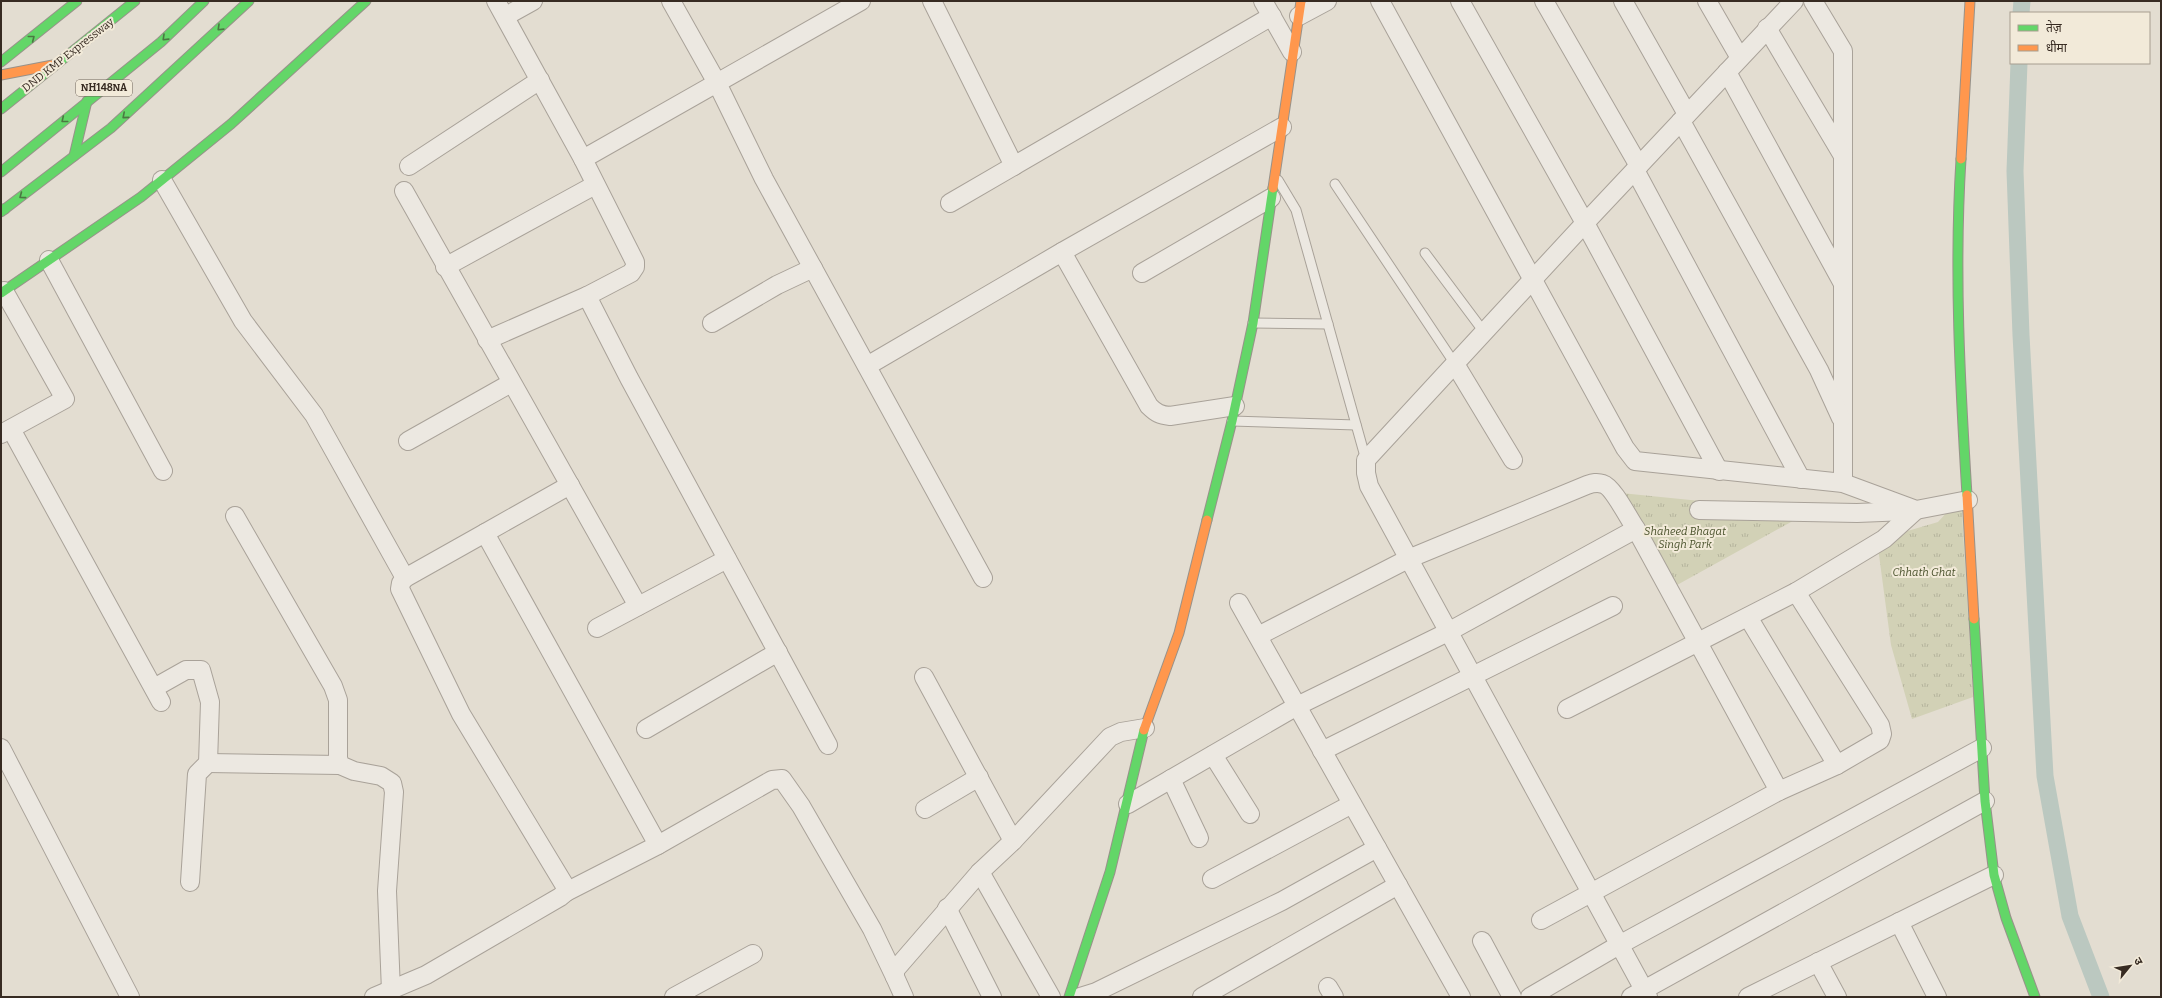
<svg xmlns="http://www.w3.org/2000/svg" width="2162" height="998" font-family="Bitter,'Noto Sans Devanagari',serif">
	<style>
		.grass { fill: url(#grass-tufts) }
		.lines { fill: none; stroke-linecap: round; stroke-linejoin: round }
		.canal { stroke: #bbc8c0; stroke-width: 17 }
		.lane-casing { stroke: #a9a299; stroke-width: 11 }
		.street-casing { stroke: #a9a299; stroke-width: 20 }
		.fast-casing { stroke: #98928a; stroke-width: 11 }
		.slow-casing { stroke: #98928a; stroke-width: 11 }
		.lane { stroke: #ece8e1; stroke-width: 9 }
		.street { stroke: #ece8e1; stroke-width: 18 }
		.fast { stroke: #63d668; stroke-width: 9 }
		.slow { stroke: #ff974d; stroke-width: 9 }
		.oneway { stroke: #4b7842 }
		.labels { text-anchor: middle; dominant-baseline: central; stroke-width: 4; stroke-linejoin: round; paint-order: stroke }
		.shield { fill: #f2ead9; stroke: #6f6459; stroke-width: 1 }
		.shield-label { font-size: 10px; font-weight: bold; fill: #372b22 }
		.street-label { font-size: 11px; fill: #372b22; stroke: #f2ead9 }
		.park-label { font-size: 11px; font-style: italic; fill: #49512b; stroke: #f2ead9 }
	</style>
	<defs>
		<pattern id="grass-tufts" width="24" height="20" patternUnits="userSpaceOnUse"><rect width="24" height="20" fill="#d2d1b6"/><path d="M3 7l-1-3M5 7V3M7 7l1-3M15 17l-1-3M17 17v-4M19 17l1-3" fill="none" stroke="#b5b49c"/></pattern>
	</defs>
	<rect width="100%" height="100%" fill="#e3ddd1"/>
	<g class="grass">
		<path d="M1621,493L1809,512L1668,590Z"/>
		<path d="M1961,497L1973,697L1912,719L1891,645L1877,540L1938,522Z"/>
	</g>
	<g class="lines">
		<g class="canal">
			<path d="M2021,13L2022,1"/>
			<path d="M2019,63L2015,171L2021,335L2045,776L2070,916L2101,997"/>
		</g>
		<defs>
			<g id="lane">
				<path d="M1278,180L1296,210L1366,460"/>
				<path d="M1335,184L1455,364"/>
				<path d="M1425,253L1484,332"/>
				<path d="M1253,323L1328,324"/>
				<path d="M1232,421L1356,425"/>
			</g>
			<g id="street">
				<path d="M496,1L583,159L635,262V267L631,273L587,296L629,378L828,745"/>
				<path d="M671,1L717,83L764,179L983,578"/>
				<path d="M932,1L1014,166"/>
				<path d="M1263,1L1292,52"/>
				<path d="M1380,1L1625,448L1635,461L1843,483L1916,510L1968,500"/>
				<path d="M1460,1L1585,223L1719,471"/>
				<path d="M1544,1L1639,166"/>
				<path d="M1623,1L1687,114"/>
				<path d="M1707,1L1740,58"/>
				<path d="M1813,1L1843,51V483"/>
				<path d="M506,16L533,1"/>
				<path d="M1299,16L1327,1"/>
				<path d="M1767,28L1843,156"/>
				<path d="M1727,72L1842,282"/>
				<path d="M1681,121L1819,370L1841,418"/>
				<path d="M583,159L861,1"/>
				<path d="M409,166L540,80"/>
				<path d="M1635,170L1801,479"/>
				<path d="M162,180L243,321L314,415L405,578"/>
				<path d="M404,191L638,606"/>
				<path d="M950,203L1272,16"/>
				<path d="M1062,252L1149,406C1156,413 1160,415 1170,416L1235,406"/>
				<path d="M49,260L163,471"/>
				<path d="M445,267L595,185"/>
				<path d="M1142,273L1271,198"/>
				<path d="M712,323L777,285L813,268"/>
				<path d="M487,340L587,296"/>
				<path d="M1455,364L1513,460"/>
				<path d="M867,366L1062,252L1282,127"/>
				<path d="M11,429L161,702"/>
				<path d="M1,434L65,399L4,291"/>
				<path d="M408,441L511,383"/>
				<path d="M1699,510L1857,513L1907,511"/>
				<path d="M235,516L333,686L338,700V758L340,765L354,771L381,776L392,783L394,792L387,891L391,991"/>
				<path d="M485,533L570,485"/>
				<path d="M1239,603L1461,997"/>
				<path d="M1748,617L1837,765"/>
				<path d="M597,628L727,559"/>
				<path d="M1258,636L1408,559L1587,485C1593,483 1597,482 1603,484C1613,487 1629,519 1636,529L1779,791"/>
				<path d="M924,677L1013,841"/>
				<path d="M154,688L186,670H201L210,702L208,763L197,774L190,882"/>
				<path d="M1567,709L1796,592L1884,539L1916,510"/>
				<path d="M646,729L778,652"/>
				<path d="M1,748L130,997"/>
				<path d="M1322,751L1613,606"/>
				<path d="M1213,755L1250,814"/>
				<path d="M208,763L340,765"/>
				<path d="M1171,779L1199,838"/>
				<path d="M1128,804L1297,706L1448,632L1636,529"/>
				<path d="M925,809L979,777"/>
				<path d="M980,872L1051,997"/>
				<path d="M1212,879L1352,804"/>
				<path d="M566,892L658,845L772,780L782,779L801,806L872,929L895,977"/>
				<path d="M947,908L992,997"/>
				<path d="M1541,920L1779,791L1837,765L1880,740L1882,734L1880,725L1796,592"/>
				<path d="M1899,922L1937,997"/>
				<path d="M1482,941L1512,997"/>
				<path d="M1818,962L1837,997"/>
				<path d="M1328,987L1334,997"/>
				<path d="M374,997L426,975L560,897L566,892L565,886L461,714L400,589L401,583L405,578L485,533L658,845"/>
				<path d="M674,997L753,954"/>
				<path d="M904,997L895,977V970L980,872L1013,841L1110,737L1121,732L1145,728"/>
				<path d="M1080,997L1096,992L1282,901L1377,848"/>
				<path d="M1202,997L1398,885"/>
				<path d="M1530,997L1619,945L1982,748"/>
				<path d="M1631,997L1985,801"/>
				<path d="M1648,997L1369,486L1366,473V460L1585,223L1794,1"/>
				<path d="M1748,997L1994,875"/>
			</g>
			<g id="fast">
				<path d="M1,62L77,1"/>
				<path d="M1,109L135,1"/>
				<path d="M74,156L87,101"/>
				<path d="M1961,159C1954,271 1960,383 1967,495"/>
				<path d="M1,172L161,42L204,1"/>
				<path d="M1,209H5"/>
				<path d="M1,212L111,128L249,1"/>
				<path d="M1,293L141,197L231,124L366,1"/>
				<path d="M1207,520L1232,421L1253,323L1273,188"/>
				<path d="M1974,619L1985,801L1994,875L2006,918L2035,997"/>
				<path d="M1069,997L1110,872L1144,730"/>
			</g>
			<g id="slow">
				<path d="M1,75L53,65"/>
				<path d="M1961,159L1970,1"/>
				<path d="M1273,188L1301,1"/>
				<path d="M1967,495L1974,619"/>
				<path d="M1144,730L1179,633L1207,520"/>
			</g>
		</defs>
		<use href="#lane" class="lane-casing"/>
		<use href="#street" class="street-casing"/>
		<use href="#fast" class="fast-casing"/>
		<use href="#slow" class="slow-casing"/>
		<use href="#lane" class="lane"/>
		<use href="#street" class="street"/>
		<use href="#fast" class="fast"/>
		<use href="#slow" class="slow"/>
	</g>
	<defs><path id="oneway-chevron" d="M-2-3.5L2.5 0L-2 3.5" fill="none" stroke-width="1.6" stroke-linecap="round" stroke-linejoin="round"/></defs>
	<g class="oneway">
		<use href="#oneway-chevron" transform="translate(220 28) rotate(136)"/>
		<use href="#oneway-chevron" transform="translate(32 38) rotate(-38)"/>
		<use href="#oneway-chevron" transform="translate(165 38) rotate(136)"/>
		<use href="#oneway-chevron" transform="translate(125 116) rotate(139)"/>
		<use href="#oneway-chevron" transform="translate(64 120) rotate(141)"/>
		<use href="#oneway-chevron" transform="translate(22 196) rotate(143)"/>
	</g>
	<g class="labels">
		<rect class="shield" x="76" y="80" width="56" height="16" rx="3"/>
		<g class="shield-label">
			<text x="104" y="88">NH148NA</text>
		</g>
		<g class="street-label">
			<text transform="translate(68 55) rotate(-38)">DND KMP Expressway</text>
		</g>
		<g class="park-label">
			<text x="1685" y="531">Shaheed Bhagat<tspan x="1685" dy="13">Singh Park</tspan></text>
			<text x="1924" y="572">Chhath Ghat</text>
		</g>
	</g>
	<rect width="2162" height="998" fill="none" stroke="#372b22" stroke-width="4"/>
	<rect x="2010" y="12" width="140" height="52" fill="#f2ead9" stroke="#a79e90"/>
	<rect x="2018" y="25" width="20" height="6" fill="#63d668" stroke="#a79e90"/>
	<text x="2046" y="32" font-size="12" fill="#372b22">तेज़</text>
	<rect x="2018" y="45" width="20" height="6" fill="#ff974d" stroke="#a79e90"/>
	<text x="2046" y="52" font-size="12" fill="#372b22">धीमा</text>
	<g transform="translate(2130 966) rotate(60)" stroke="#f2ead9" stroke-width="3" paint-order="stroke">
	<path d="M0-3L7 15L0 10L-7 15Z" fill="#372b22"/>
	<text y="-6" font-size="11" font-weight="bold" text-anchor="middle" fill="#372b22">उ</text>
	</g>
</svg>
